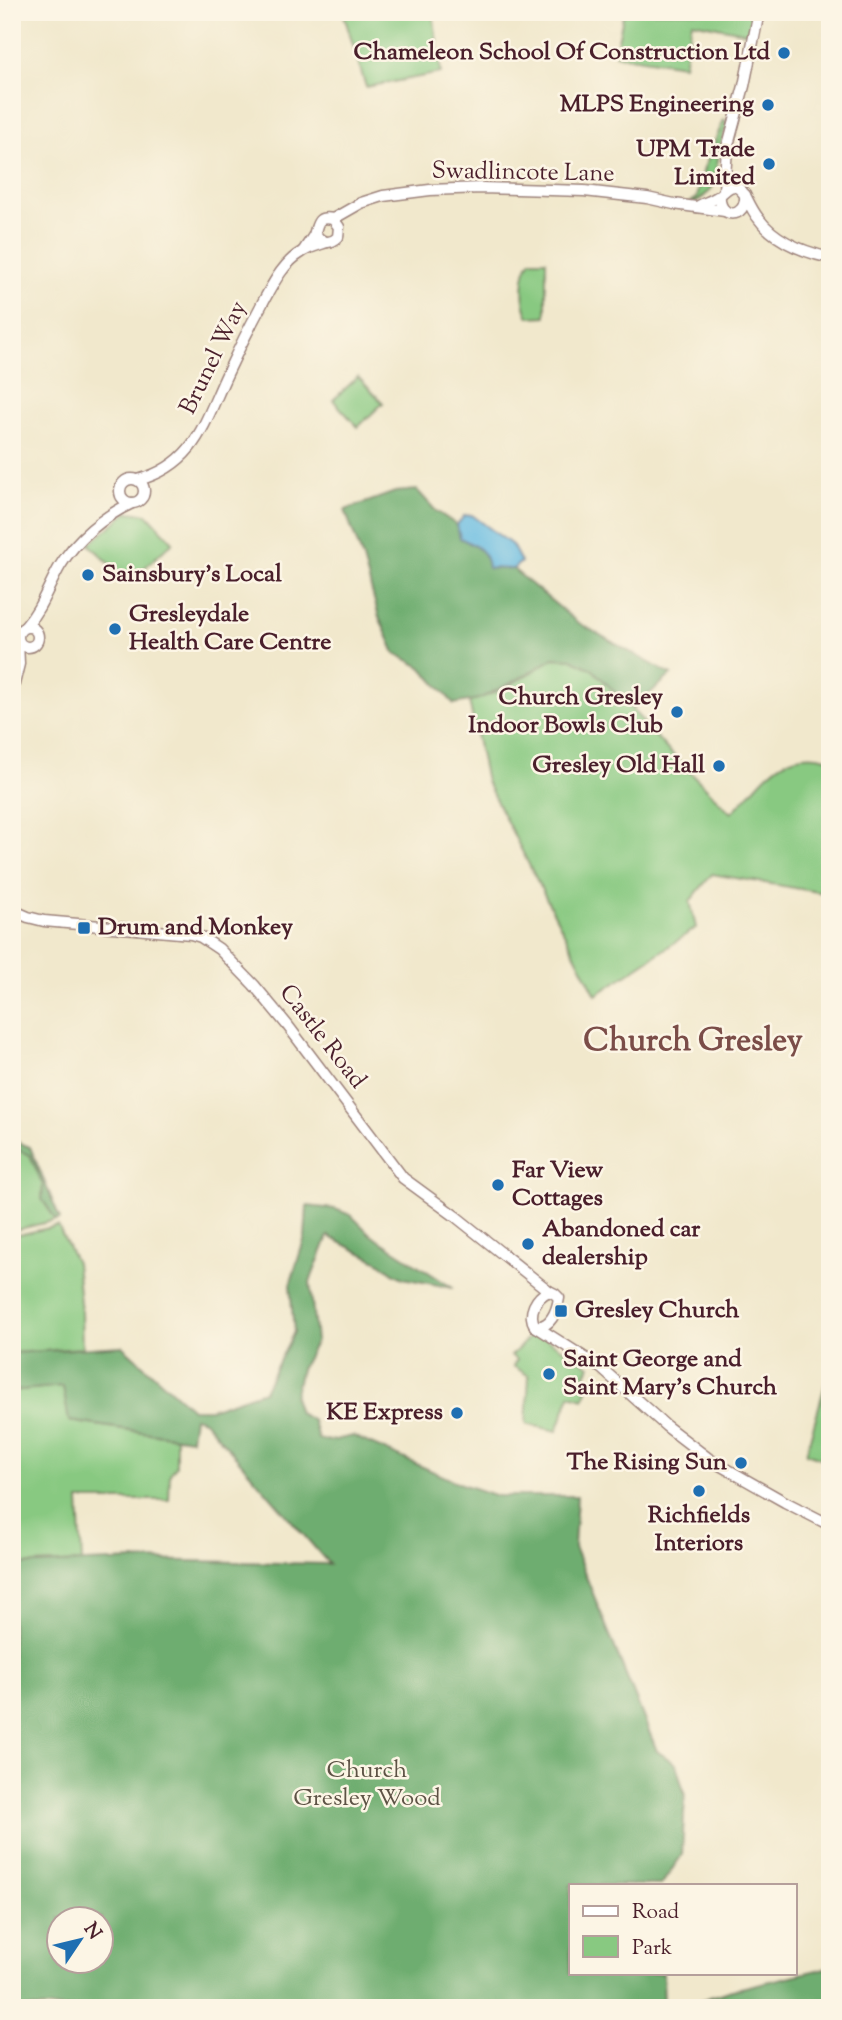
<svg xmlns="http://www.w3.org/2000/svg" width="842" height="2020" font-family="'Sorts Mill Goudy',serif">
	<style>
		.green { fill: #88c981; stroke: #697456; stroke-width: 2 }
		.forest { fill: #6ead6f; stroke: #5c664d; stroke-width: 2; fill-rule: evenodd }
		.water { fill: #65bbe2; stroke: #586d86; stroke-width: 2 }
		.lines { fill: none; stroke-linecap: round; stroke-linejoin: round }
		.secondary-casing { stroke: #9e847c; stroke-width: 13 }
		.secondary { stroke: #fff; stroke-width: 10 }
		.poi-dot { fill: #1f6fb2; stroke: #fcf5e5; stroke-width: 2.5 }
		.labels { text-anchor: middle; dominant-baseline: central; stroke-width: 5; stroke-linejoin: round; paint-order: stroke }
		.poi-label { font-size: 24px; font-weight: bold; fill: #4a1f2b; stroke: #fcf5e5; text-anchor: end }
		.street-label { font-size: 24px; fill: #4a1f2b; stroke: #fcf5e5 }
		.park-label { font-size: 24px; fill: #5d5245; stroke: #fcf5e5 }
		.district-label { font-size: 32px; font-weight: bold; fill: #7b4d48; stroke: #fcf5e5 }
	</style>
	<rect width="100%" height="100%" fill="#fcf5e5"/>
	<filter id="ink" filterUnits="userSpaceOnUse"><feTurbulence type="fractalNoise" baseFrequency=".0143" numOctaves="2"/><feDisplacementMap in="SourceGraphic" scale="14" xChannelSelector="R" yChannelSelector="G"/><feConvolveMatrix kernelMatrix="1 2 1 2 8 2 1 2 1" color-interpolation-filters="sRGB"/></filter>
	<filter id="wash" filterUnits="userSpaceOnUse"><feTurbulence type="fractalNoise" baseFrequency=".00686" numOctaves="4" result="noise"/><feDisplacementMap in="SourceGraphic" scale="28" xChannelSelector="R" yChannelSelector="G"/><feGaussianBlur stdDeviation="1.57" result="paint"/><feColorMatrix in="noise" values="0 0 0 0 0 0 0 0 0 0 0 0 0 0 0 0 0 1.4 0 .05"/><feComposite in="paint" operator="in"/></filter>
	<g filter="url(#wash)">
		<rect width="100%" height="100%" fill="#f1e8cc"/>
		<g class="green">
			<path d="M343,12H433L441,73L366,87Z"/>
			<path d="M624,12H753L748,33L692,22L684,65L615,55Z"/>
			<path d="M724,119L727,124L721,143L713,186C711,191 699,201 694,203L691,202L697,198L704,168Z"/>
			<path d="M531,260H546V316L529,317C521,303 521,273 531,260Z"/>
			<path d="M358,377L383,403L358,427L333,400Z"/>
			<path d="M128,512L147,514L173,542L129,582L89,544Z"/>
			<path d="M554,658L572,659L592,669L632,709L665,747L731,813C762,785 779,743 830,759V894L712,874L690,901L696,928L596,995L486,781L469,701C499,695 528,674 554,658Z"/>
			<path d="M12,1148L30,1154L43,1185L42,1199L56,1220L12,1231Z"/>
			<path d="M58,1226L76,1263L81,1312L82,1348L12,1353V1236Z"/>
			<path d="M540,1335L590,1366L581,1384L588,1387L584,1399L570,1395L557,1431L526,1424L529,1376L513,1366L517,1360L511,1356L530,1336Z"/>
			<path d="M830,1367V1461L806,1453Z"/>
			<path d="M63,1386L69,1421L176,1437V1466L170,1474L169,1500H79L82,1562L12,1565V1391Z"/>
		</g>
		<g class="forest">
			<path d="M417,490L436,511L457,525L460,538C475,545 487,551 488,568L513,569L577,622L671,675L632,709L592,669L572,659L554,658L515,681L479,699L454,704L421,667L395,653L379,617L363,559L345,510L395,492Z"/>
			<path d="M12,1140L30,1147L60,1219L56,1220L42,1199L43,1185L30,1155L12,1148Z"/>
			<path d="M307,1206L335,1209L351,1215L371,1235L453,1288L403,1278L393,1273L379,1262L328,1236L310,1282L316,1341L301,1369L294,1397L299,1413L313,1421L318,1439L330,1441L353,1436L459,1483L497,1496H577L574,1547L657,1751L676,1764L685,1795L682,1855L661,1885H571V1973H663L664,2006L661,2008H12V1565L137,1560L329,1564L204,1420L194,1417L191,1439L69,1421L63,1386L12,1391V1353L122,1346L192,1409H210L264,1391L294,1332L290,1285L305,1237ZM102,1918V1960H60V1918Z"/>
			<path d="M830,1967V2008H678L728,1991Z"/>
		</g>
		<path class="water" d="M472,515L512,545L521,562L513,569L488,568C487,551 475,545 460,538L457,525L464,516Z"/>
	</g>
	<g filter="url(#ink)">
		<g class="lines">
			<defs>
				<g id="secondary">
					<path d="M724,190L727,149L744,86L759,12"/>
					<path d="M745,195C749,203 753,212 759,219C775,241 804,252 830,258"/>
					<path d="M697,207C704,203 714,200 720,195C730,186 734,181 745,195C747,219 718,220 720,195"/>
					<path d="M333,219L361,203L383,196L430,190L481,188L584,191L647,198L674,204L725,211"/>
					<path d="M304,250C307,245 311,240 314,235C318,223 317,216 333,219L339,227L338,237C330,245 319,243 315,232"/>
					<circle cx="132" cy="491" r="12"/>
					<path d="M138,480C196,464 204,423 227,374C238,350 250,326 263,302C273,284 283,263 302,252C309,247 318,245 327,242"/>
					<circle cx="28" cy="637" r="10"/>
					<path d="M25,627C41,609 48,587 60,566C76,539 104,516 132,503"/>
					<path d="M12,692L19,664L18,641"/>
					<path d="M12,910L28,917L44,921L191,934L201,937L219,949L254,985L288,1026L403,1178L455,1216L549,1291L555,1294L559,1298C557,1311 550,1329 535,1326"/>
					<path d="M535,1326L601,1368L666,1426L709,1459L785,1502L830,1525"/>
					<path d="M535,1326C527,1313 536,1297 549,1291"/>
				</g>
			</defs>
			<use href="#secondary" class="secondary-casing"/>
			<use href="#secondary" class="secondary"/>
		</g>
	</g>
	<g class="poi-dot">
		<circle cx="784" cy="53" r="7"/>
		<circle cx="768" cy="105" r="7"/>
		<circle cx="769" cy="164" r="7"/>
		<circle cx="88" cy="575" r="7"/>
		<circle cx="115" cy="629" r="7"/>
		<circle cx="677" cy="712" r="7"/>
		<circle cx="719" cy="766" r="7"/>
		<rect x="77" y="921" width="14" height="14" rx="3.5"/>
		<circle cx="498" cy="1185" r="7"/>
		<circle cx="528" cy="1244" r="7"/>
		<rect x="554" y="1304" width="14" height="14" rx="3.5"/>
		<circle cx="549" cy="1374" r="7"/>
		<circle cx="457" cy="1413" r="7"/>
		<circle cx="741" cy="1463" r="7"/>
		<circle cx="699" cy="1491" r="7"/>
	</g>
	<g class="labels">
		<g class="poi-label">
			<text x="770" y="53">Chameleon School Of Construction Ltd</text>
			<text x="754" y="105">MLPS Engineering</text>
			<text x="755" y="150">UPM Trade<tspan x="755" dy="28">Limited</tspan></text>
			<text x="102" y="575" text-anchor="start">Sainsbury's Local</text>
			<text x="129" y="615" text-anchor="start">Gresleydale<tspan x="129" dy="28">Health Care Centre</tspan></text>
			<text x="663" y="698">Church Gresley<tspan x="663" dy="28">Indoor Bowls Club</tspan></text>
			<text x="705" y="766">Gresley Old Hall</text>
			<text x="98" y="928" text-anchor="start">Drum and Monkey</text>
			<text x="512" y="1171" text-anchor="start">Far View<tspan x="512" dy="28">Cottages</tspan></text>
			<text x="542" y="1230" text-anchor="start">Abandoned car<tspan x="542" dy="28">dealership</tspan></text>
			<text x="575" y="1311" text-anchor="start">Gresley Church</text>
			<text x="563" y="1360" text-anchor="start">Saint George and<tspan x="563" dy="28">Saint Mary's Church</tspan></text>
			<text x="443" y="1413">KE Express</text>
			<text x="727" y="1463">The Rising Sun</text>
			<text x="699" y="1516" text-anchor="middle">Richfields<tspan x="699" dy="28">Interiors</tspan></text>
		</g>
		<g class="street-label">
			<text transform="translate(523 173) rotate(1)">Swadlincote Lane</text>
			<text transform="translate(214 358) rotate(-64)">Brunel Way</text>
			<text transform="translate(322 1037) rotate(52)">Castle Road</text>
		</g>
		<g class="park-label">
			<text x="367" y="1771">Church<tspan x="367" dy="28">Gresley Wood</tspan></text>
		</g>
		<g class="district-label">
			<text x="693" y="1042">Church Gresley</text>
		</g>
	</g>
	<rect width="842" height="2020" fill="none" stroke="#fcf5e5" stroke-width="42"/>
	<rect x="569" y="1884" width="228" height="91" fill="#fcf5e5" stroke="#b59f9b" stroke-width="2"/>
	<rect x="583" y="1906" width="35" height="10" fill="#ffffff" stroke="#b59f9b" stroke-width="2"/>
	<text x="632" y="1918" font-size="21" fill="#4a1f2b">Road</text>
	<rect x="583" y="1936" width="35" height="21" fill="#88c981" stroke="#b59f9b" stroke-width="2"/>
	<text x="632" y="1954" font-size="21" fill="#4a1f2b">Park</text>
	<g transform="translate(80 1940) rotate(55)"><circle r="33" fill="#fcf5e5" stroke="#b59f9b" stroke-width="2"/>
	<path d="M0-5L12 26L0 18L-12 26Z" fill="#1f6fb2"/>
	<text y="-10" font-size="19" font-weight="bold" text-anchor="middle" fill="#4a1f2b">N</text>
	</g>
</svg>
